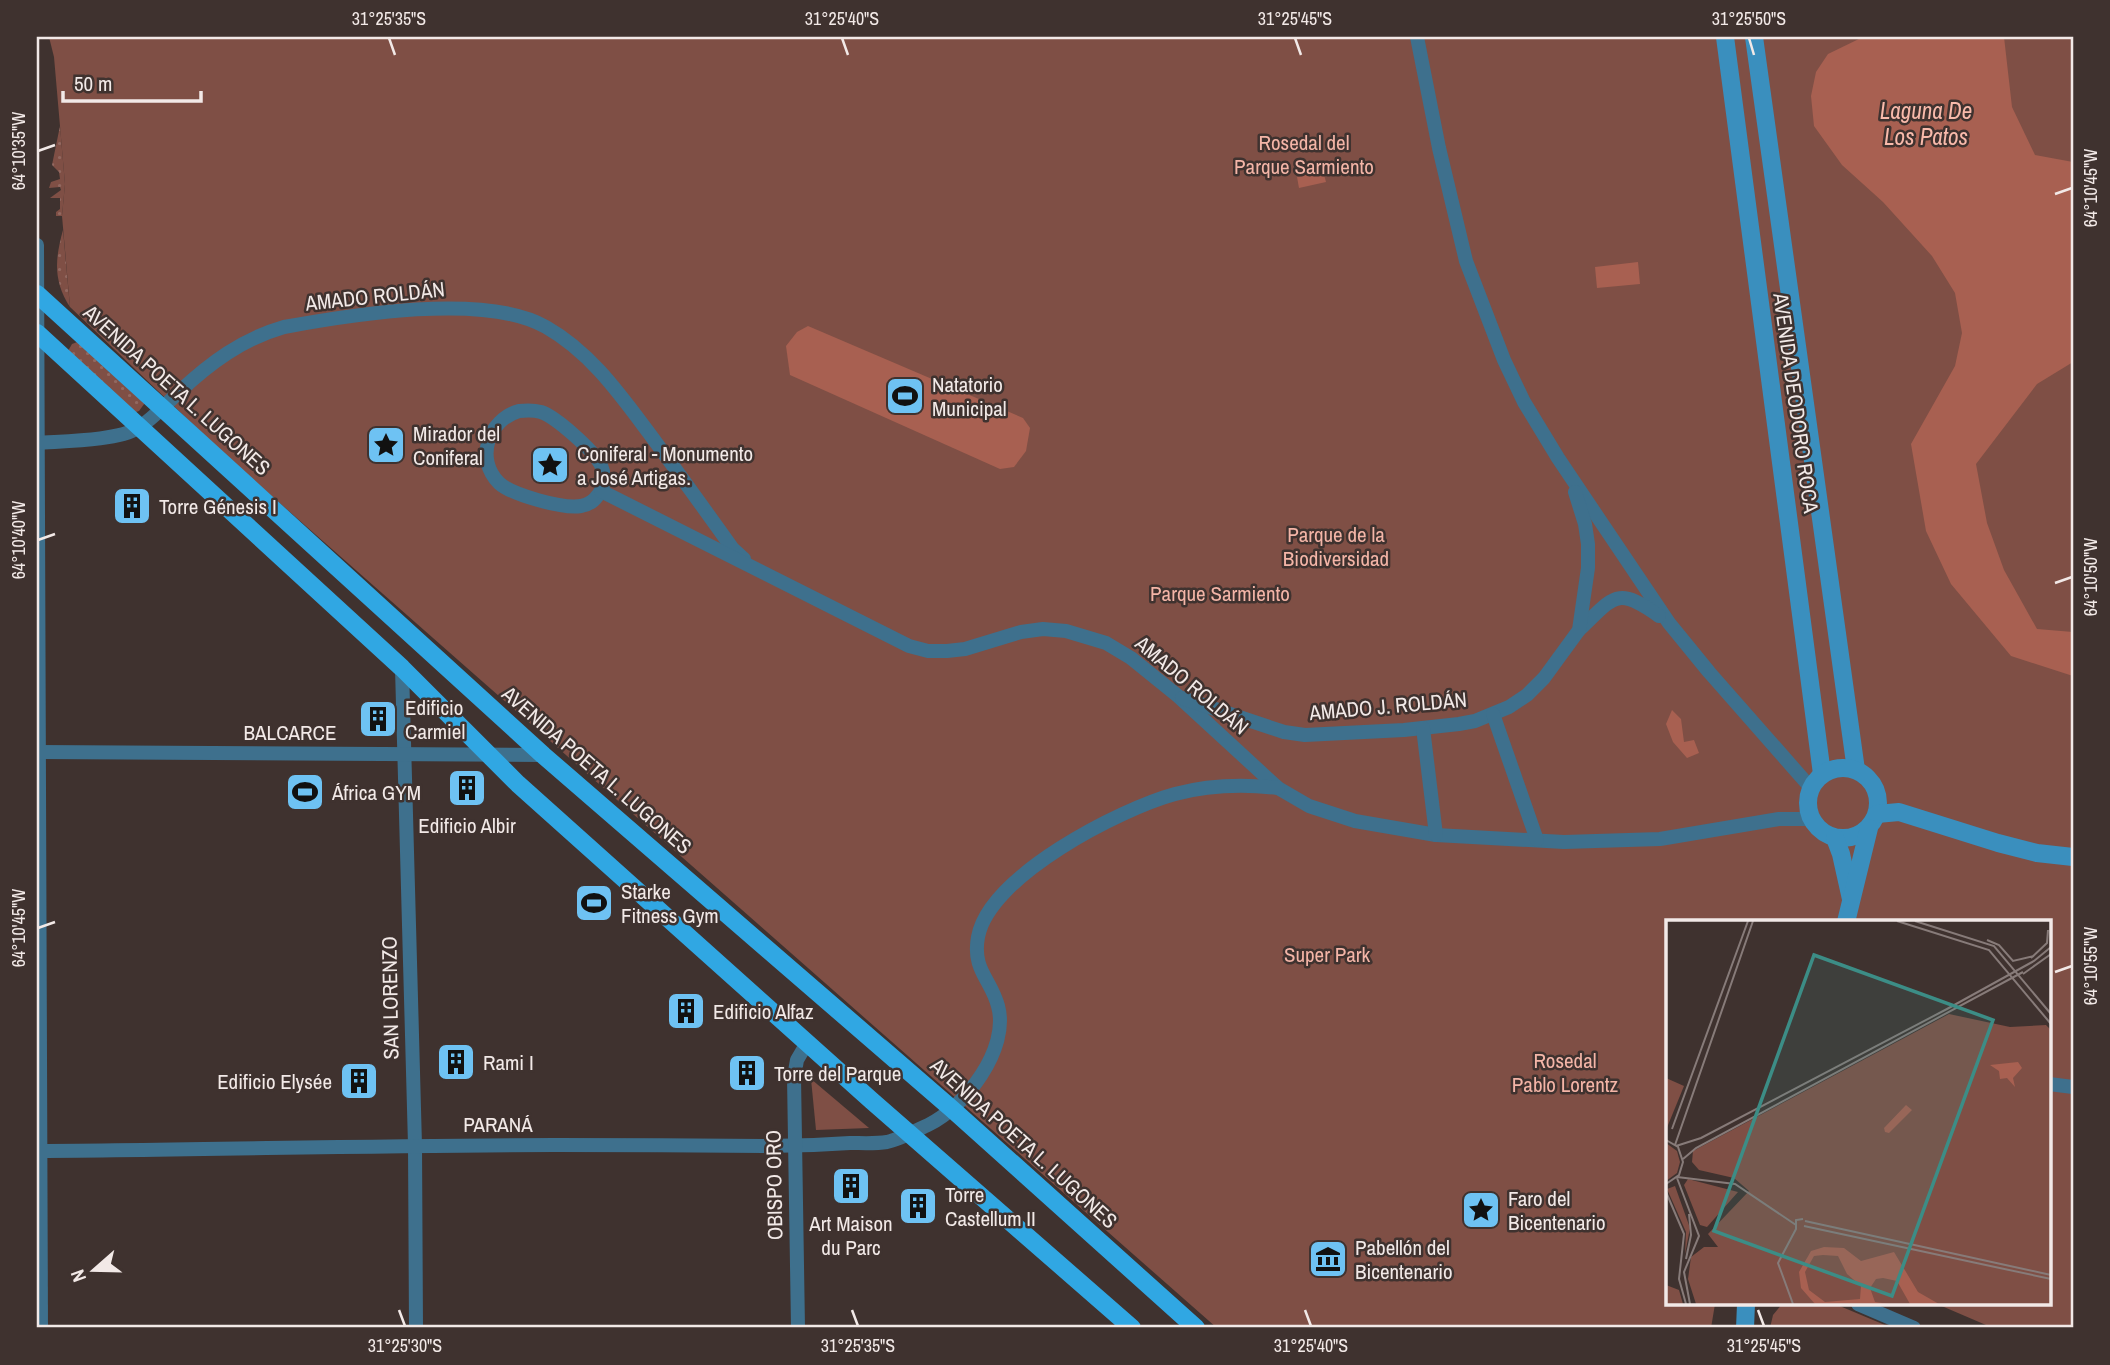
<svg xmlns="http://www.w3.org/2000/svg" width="2110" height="1365" font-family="'Archivo Narrow',sans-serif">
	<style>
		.grass { fill: url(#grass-dots) }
		.park { fill: #7f4f45 }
		.water { fill: #a86051 }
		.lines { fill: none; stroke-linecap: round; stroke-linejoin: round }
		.minor { stroke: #3e708d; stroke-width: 14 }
		.secondary { stroke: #3a8fbe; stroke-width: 18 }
		.primary { stroke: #30a7e3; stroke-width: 18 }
		.ticks { fill: none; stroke: #f2e9e7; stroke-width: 2.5 }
		.labels { text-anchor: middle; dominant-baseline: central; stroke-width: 5; stroke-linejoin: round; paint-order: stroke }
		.park-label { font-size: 21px; fill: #f4b5a7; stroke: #3f322f }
		.street-label { font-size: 21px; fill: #f2e9e7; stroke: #3f322f }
		.poi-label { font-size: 21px; fill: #f2e9e7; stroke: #3f322f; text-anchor: start }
		.water-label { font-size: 23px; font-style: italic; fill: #f9baab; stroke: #3f322f }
		.inset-road { fill: none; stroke: #877b79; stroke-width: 2 }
		.view { fill: #3c8d86; fill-opacity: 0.15; stroke: #3c8d86; stroke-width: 3.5 }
		.inset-edge { fill: none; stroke: #f2e9e7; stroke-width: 3.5 }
		.neatline { fill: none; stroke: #f2e9e7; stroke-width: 2.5 }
		.ticks-label { font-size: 18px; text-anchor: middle; fill: #f2e9e7 }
	</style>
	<defs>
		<pattern id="grass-dots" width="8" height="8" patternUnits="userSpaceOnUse" patternTransform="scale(1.75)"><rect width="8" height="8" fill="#7f4f45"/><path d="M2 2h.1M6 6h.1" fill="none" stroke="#926860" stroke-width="1.8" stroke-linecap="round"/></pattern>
	</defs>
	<rect width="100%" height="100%" fill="#3f322f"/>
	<g class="grass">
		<path d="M60,126L65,184L62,216H56V212L60,209V198H50L61,190L60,187L49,188L51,182L60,179L59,172L52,165Z"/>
		<path d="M63,230L70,307C53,281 55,259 63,230Z"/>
		<path d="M80,341L147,400L139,411L133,413L68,351L72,344Z"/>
	</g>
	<g class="park">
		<path d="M49,37H2073V1328H1993L1937,1304H2049V922H1667V1304H1715L1711,1328H1217L224,454L70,307L62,216L65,184L54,57Z"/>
		<path d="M811,1079L869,1128L816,1130Z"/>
		<path d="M1782,1304H1835L1892,1328H1770L1773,1315Z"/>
	</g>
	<g class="water">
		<path d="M1863,37H2004L2012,107L2035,155L2073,162V362L2037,384L1976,464L1987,523L2004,570L2037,629L2073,632V676L2011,656L1951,584L1926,531L1911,444L1955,366L1962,333L1955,293L1932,256L1883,202L1842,165L1814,126L1811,96L1816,72L1828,54Z"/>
		<path d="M1323,171L1326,182L1299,188L1297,177Z"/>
		<path d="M1638,262L1640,284L1597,288L1595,267Z"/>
		<path d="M808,326L1023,418L1030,428L1026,451L1014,467L1000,469L790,375L786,346L797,332Z"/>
		<path d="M1672,710L1681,719L1684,742L1694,740L1699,753L1687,758L1673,742L1666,724Z"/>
	</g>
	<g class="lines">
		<g class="minor">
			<path d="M1417,37L1439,148L1466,261L1504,360L1524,402L1558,458L1669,623L1709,672L1811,788"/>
			<path d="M37,245L41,1328"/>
			<path d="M519,411C527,410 534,410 541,412C556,417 593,450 601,465C605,474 605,487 598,495C594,501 588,505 581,506C563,509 512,495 499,483C475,459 488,420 519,411Z"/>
			<path d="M37,443C62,441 117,441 138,428C153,419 166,404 179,392C210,363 242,339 284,327C350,315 485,292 546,327C590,352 619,393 649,433C677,471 705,510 733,549L744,559"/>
			<path d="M601,491L909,646L928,651H947L965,649L1021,632L1043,629L1066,631L1106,643L1131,658L1178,696L1278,788L1309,806L1355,821L1436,835L1564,842L1660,839L1779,819H1812"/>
			<path d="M1579,630C1614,597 1616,585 1659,616"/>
			<path d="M402,668L415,1145L416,1328"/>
			<path d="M1182,698L1284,732L1305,735L1404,730L1459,724L1475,721L1509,707L1527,695L1544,678L1579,630L1588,568V544L1585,524L1575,492"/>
			<path d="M1493,714L1537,840"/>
			<path d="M1423,728L1436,835"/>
			<path d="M37,752L543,755"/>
			<path d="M2049,1084L2073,1087"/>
			<path d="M37,1151C209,1150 382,1145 554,1145C625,1145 697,1145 768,1146C796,1146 823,1145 850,1143C861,1143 875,1144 887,1142C900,1139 915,1131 928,1125C965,1107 1010,1049 998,1006C991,979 972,970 978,937C989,876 1120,809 1175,794C1209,785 1243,784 1278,788"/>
			<path d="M1858,1304L1914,1328"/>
			<path d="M798,1328L794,1077L797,1060L807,1043"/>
		</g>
		<g class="secondary">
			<path d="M1725,37L1822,774"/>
			<path d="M1754,37L1856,770"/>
			<circle cx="1843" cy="803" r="35"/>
			<path d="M1877,814L1899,812L1998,843L2037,853L2073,857"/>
			<path d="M1835,838L1841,854L1851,899"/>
			<path d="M1846,922L1869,828"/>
			<path d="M1745,1328L1746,1304"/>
		</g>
		<g class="primary">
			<path d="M37,294L543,755L952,1109L1196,1328"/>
			<path d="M37,333L402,668L518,784L872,1101L1132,1328"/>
		</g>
	</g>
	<path class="ticks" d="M389,38L395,55M842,38L848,55M1295,38L1301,55M1749,38L1754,55M38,151L55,145M2055,194L2072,188M38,540L55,534M2055,583L2072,577M38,928L55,922M2055,972L2072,966M399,1310L405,1326M852,1310L858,1326M1305,1310L1311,1326M1758,1310L1764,1326"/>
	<defs>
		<symbol id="stadium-square" viewBox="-11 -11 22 22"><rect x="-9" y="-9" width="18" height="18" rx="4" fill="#6ec2f3" stroke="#3f322f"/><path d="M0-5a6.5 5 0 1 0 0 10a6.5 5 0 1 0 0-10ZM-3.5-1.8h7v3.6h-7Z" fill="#111"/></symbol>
		<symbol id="sight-square" viewBox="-11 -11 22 22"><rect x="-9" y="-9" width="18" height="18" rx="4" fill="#6ec2f3" stroke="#3f322f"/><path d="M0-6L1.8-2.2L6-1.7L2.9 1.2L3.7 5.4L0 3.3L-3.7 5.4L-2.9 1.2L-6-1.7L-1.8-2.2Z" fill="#111"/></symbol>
		<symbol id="building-square" viewBox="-11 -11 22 22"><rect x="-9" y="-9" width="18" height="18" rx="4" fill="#6ec2f3" stroke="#3f322f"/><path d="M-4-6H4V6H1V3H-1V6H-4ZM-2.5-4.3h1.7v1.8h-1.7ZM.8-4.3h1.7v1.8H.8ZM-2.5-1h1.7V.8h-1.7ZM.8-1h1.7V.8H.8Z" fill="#111"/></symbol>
		<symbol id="museum-square" viewBox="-11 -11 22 22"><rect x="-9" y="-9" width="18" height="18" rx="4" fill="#6ec2f3" stroke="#3f322f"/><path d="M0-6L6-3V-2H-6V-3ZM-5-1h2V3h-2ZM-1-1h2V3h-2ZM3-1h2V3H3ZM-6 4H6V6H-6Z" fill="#111"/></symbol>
	</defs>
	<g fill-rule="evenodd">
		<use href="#stadium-square" x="883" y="374" width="44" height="44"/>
		<use href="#sight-square" x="364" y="423" width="44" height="44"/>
		<use href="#sight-square" x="528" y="443" width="44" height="44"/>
		<use href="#building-square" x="110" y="484" width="44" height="44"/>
		<use href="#building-square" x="356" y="697" width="44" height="44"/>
		<use href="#building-square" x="445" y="766" width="44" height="44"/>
		<use href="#stadium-square" x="283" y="770" width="44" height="44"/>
		<use href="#stadium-square" x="572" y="881" width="44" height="44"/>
		<use href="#building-square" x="664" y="989" width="44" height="44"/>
		<use href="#building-square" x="434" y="1040" width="44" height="44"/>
		<use href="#building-square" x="725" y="1051" width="44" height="44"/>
		<use href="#building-square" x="337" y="1059" width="44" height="44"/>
		<use href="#building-square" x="829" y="1164" width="44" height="44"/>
		<use href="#building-square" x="896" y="1184" width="44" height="44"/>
		<use href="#sight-square" x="1459" y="1188" width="44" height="44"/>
		<use href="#museum-square" x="1306" y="1237" width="44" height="44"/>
	</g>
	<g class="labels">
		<g class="park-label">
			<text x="1304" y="142">Rosedal del<tspan x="1304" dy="24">Parque Sarmiento</tspan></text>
			<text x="1336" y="534">Parque de la<tspan x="1336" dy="24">Biodiversidad</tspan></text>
			<text x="1220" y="593">Parque Sarmiento</text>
			<text x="1327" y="954">Super Park</text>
			<text x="1565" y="1060">Rosedal<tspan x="1565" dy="24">Pablo Lorentz</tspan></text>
		</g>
		<g class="street-label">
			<text transform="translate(375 296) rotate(-6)">AMADO ROLDÁN</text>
			<text transform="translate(177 390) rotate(42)">AVENIDA POETA L. LUGONES</text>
			<text transform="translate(1796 403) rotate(82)">AVENIDA DEODORO ROCA</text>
			<text transform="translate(1192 685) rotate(40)">AMADO ROLDÁN</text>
			<text transform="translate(1388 706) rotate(-5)">AMADO J. ROLDÁN</text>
			<text x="290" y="732">BALCARCE</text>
			<text transform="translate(597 770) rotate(41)">AVENIDA POETA L. LUGONES</text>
			<text transform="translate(390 998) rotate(-91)">SAN LORENZO</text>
			<text x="498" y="1124">PARANÁ</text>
			<text transform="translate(1024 1143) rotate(42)">AVENIDA POETA L. LUGONES</text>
			<text transform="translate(774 1185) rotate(-91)">OBISPO ORO</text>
		</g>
		<g class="poi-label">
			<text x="932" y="384">Natatorio<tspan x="932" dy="24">Municipal</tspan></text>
			<text x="413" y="433">Mirador del<tspan x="413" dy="24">Coniferal</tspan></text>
			<text x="577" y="453">Coniferal - Monumento<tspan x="577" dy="24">a José Artigas.</tspan></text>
			<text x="159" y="506">Torre Génesis I</text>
			<text x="405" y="707">Edificio<tspan x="405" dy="24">Carmiel</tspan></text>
			<text x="332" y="792">África GYM</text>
			<text x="467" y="825" text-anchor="middle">Edificio Albir</text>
			<text x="621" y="891">Starke<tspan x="621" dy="24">Fitness Gym</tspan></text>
			<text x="713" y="1011">Edificio Alfaz</text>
			<text x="483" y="1062">Rami I</text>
			<text x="774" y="1073">Torre del Parque</text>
			<text x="332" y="1081" text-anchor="end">Edificio Elysée</text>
			<text x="945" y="1194">Torre<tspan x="945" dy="24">Castellum II</tspan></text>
			<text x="1508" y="1198">Faro del<tspan x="1508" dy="24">Bicentenario</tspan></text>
			<text x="851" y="1223" text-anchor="middle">Art Maison<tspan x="851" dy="24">du Parc</tspan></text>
			<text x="1355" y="1247">Pabellón del<tspan x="1355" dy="24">Bicentenario</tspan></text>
		</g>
		<g class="water-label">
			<text x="1926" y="110">Laguna De<tspan x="1926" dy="26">Los Patos</tspan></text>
		</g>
	</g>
	<g transform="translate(1666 920)">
		<rect width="385" height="385" fill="#3f322f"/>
		<path d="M0,158L18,166L0,210Z" fill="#7f4f45"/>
		<path d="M283,94L344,107L380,105L385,110V384H30L22,359L25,337L38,327H52L42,314L83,271L68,258L33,250L26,242L27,231ZM0,223L11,231L14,242L11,253L0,261ZM22,259L72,272L41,307L34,305L18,265ZM9,266L24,308L19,334L20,312L1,269ZM0,365L13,370L17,384H0Z" fill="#7f4f45"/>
		<path d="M352,142L356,148L347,158L349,167L341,158L334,159L333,151L324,145ZM240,185L246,190L223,213L219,212L218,208ZM158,327L178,328L195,341L228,332L252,372L273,384H244L231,361L217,358L210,359L204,368L209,382L223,384H149L135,368L133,352L145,331ZM157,335L172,336L181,354L195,366L194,379L159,382L143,370L139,352L148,336Z" fill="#a86051" fill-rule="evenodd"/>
		<path class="inset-road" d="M231,1L323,30L385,104M249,1L328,26L385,94M321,20L333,25L347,41L368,36M365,38L381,23L382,10M357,54L385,34M6,209L82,1M0,220L12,227L17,242L13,255L0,264M9,225L87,1M10,226L35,218L281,89L368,41L385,27M17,239L30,228L357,52M11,257L69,264L130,305M11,258L33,316L18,352L24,384M0,272L18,314L13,359L20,384M139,301L385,355M138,306L385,359M20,339L25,315L23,294M127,384L112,343L130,309V300L137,299"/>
		<path class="view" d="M148,35L327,100L226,376L48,311Z"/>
		<rect width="385" height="385" class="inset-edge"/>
	</g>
	<rect width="2110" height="1365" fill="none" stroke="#3f322f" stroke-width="77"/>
	<g transform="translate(94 1270) rotate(250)" stroke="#3f322f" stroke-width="5" paint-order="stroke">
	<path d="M0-5L12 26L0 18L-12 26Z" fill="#f2e9e7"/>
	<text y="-10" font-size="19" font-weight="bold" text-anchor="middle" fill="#f2e9e7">N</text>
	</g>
	<path d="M63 91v10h138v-10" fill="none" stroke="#f2e9e7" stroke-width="3.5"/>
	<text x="74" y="91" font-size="21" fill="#f2e9e7" stroke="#3f322f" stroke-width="5" paint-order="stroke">50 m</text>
	<rect x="38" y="38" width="2034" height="1288" class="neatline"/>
	<g class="ticks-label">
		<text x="389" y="25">31°25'35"S</text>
		<text x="842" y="25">31°25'40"S</text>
		<text x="1295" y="25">31°25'45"S</text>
		<text x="1749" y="25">31°25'50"S</text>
		<text transform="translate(19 151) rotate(-90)" y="6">64°10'35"W</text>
		<text transform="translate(2091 188) rotate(-90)" y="6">64°10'45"W</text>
		<text transform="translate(19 540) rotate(-90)" y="6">64°10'40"W</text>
		<text transform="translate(2091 577) rotate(-90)" y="6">64°10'50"W</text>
		<text transform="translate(19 928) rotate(-90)" y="6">64°10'45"W</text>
		<text transform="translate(2091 966) rotate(-90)" y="6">64°10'55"W</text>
		<text x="405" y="1352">31°25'30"S</text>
		<text x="858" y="1352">31°25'35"S</text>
		<text x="1311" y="1352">31°25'40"S</text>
		<text x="1764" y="1352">31°25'45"S</text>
	</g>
</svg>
